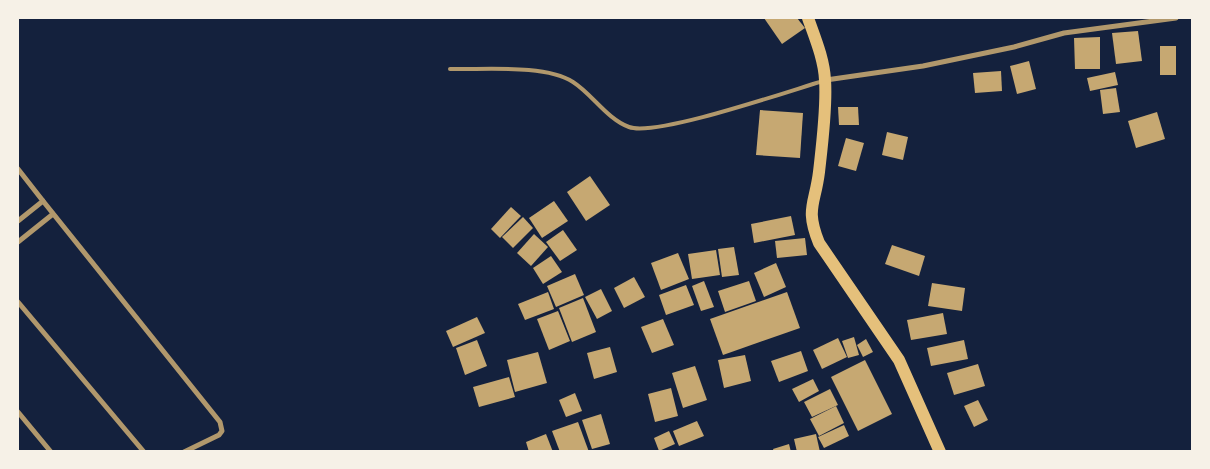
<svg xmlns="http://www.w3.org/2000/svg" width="1210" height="469" font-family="Lato,sans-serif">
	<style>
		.building { fill: #c6a872 }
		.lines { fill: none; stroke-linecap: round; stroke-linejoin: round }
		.service { stroke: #b1986c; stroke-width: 4 }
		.minor { stroke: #b1986c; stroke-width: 5 }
		.primary { stroke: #e5c07b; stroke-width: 12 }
	</style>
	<rect width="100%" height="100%" fill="#14213d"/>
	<g class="building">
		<path d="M764,18H797L805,28L782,44Z"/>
		<path d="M1138,31L1142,61L1116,64L1112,33Z"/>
		<path d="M1100,37V69H1075L1074,38Z"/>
		<rect x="1160" y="46" width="16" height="29"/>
		<path d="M1029,61L1036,89L1017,94L1010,66Z"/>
		<path d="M1001,71L1002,91L975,93L973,73Z"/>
		<path d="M1115,72L1118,85L1090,91L1087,78Z"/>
		<path d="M1116,88L1120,112L1103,114L1100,90Z"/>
		<path d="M838,107H858L859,125H839Z"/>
		<path d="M760,110L803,113L800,158L756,155Z"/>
		<path d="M1157,112L1165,139L1136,148L1128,121Z"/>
		<path d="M887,132L908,137L903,160L882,155Z"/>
		<path d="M846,138L864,143L856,171L838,166Z"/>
		<path d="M590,176L610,205L586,221L567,192Z"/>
		<path d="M554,201L568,221L542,238L529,218Z"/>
		<path d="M511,207L521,216L500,238L491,229Z"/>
		<path d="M791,216L795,235L754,243L751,224Z"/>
		<path d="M523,217L533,228L513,248L502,237Z"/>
		<path d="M563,230L577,250L560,261L546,242Z"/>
		<path d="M534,234L548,247L531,266L517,253Z"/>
		<path d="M805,238L807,255L777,258L775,241Z"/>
		<path d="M892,245L925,256L919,276L885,264Z"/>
		<path d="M734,247L739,275L722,277L718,249Z"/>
		<path d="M716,250L720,275L692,279L688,254Z"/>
		<path d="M678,253L689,279L661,290L651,263Z"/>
		<path d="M551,256L562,272L543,284L533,268Z"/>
		<path d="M776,263L786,287L764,297L754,273Z"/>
		<path d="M575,274L584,295L556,307L547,286Z"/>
		<path d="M634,277L645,297L624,308L614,288Z"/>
		<path d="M704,281L714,307L701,311L692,286Z"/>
		<path d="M749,281L756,301L725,312L718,291Z"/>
		<path d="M932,283L965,288L962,311L928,306Z"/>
		<path d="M686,285L694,305L666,315L659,295Z"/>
		<path d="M601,289L612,311L597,319L585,297Z"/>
		<path d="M548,292L554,309L525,320L518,304Z"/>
		<path d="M787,292L800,328L723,355L710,319Z"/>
		<path d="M583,298L596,332L572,342L559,308Z"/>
		<path d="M558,311L570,341L549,350L537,319Z"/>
		<path d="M943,313L947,334L911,340L907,320Z"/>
		<path d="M477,317L485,333L453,347L446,331Z"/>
		<path d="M663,319L674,345L652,353L641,327Z"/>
		<path d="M854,337L859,355L848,358L842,341Z"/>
		<path d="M838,338L847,357L822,369L813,350Z"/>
		<path d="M866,339L873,352L863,357L857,345Z"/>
		<path d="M477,340L487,366L465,375L456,348Z"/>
		<path d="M964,340L968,359L931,366L927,348Z"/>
		<path d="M610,347L617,372L594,379L587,353Z"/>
		<path d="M801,351L808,371L779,382L771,361Z"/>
		<path d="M538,352L547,383L515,392L507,360Z"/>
		<path d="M745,355L751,381L724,388L718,360Z"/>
		<path d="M865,360L892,414L858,431L831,377Z"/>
		<path d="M978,364L985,386L954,395L947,373Z"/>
		<path d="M695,366L707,400L683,408L672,373Z"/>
		<path d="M509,377L515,397L479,407L473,387Z"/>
		<path d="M813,379L819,391L799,402L792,389Z"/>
		<path d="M671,388L678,416L655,422L648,394Z"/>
		<path d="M830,389L838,405L812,417L804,402Z"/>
		<path d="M575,393L582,411L566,417L559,400Z"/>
		<path d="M978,400L988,420L974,427L964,406Z"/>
		<path d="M836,406L844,423L819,436L810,419Z"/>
		<path d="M601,414L610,444L592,449L582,420Z"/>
		<path d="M697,421L704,436L679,446L673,431Z"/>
		<path d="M578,422L589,452H560L552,431Z"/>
		<path d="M844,425L849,436L824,448L818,437Z"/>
		<path d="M669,431L675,444L659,451L654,438Z"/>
		<path d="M546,434L553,452H529L526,442Z"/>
		<path d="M816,434L820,452H797L794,439Z"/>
		<path d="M789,444L791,452H774L773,449Z"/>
	</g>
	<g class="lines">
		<path class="service" d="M450,69C484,70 545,64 573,82C592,94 607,119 629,127C656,137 789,91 823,81"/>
		<g class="minor">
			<path d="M826,80L923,66L1014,47L1064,33L1176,18"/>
			<path d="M18,169L43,201L18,221"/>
			<path d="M43,201L220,422L222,431L219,435L184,452"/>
			<path d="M18,242L53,214"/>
			<path d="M18,302L144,452"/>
			<path d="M18,412L51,452"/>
		</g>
		<path class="primary" d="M808,18C815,38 824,59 825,80C827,107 822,145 819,172C815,205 805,208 819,243L899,360L940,452"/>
	</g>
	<rect width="1210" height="469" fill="none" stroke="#f6f1e7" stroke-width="38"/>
</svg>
